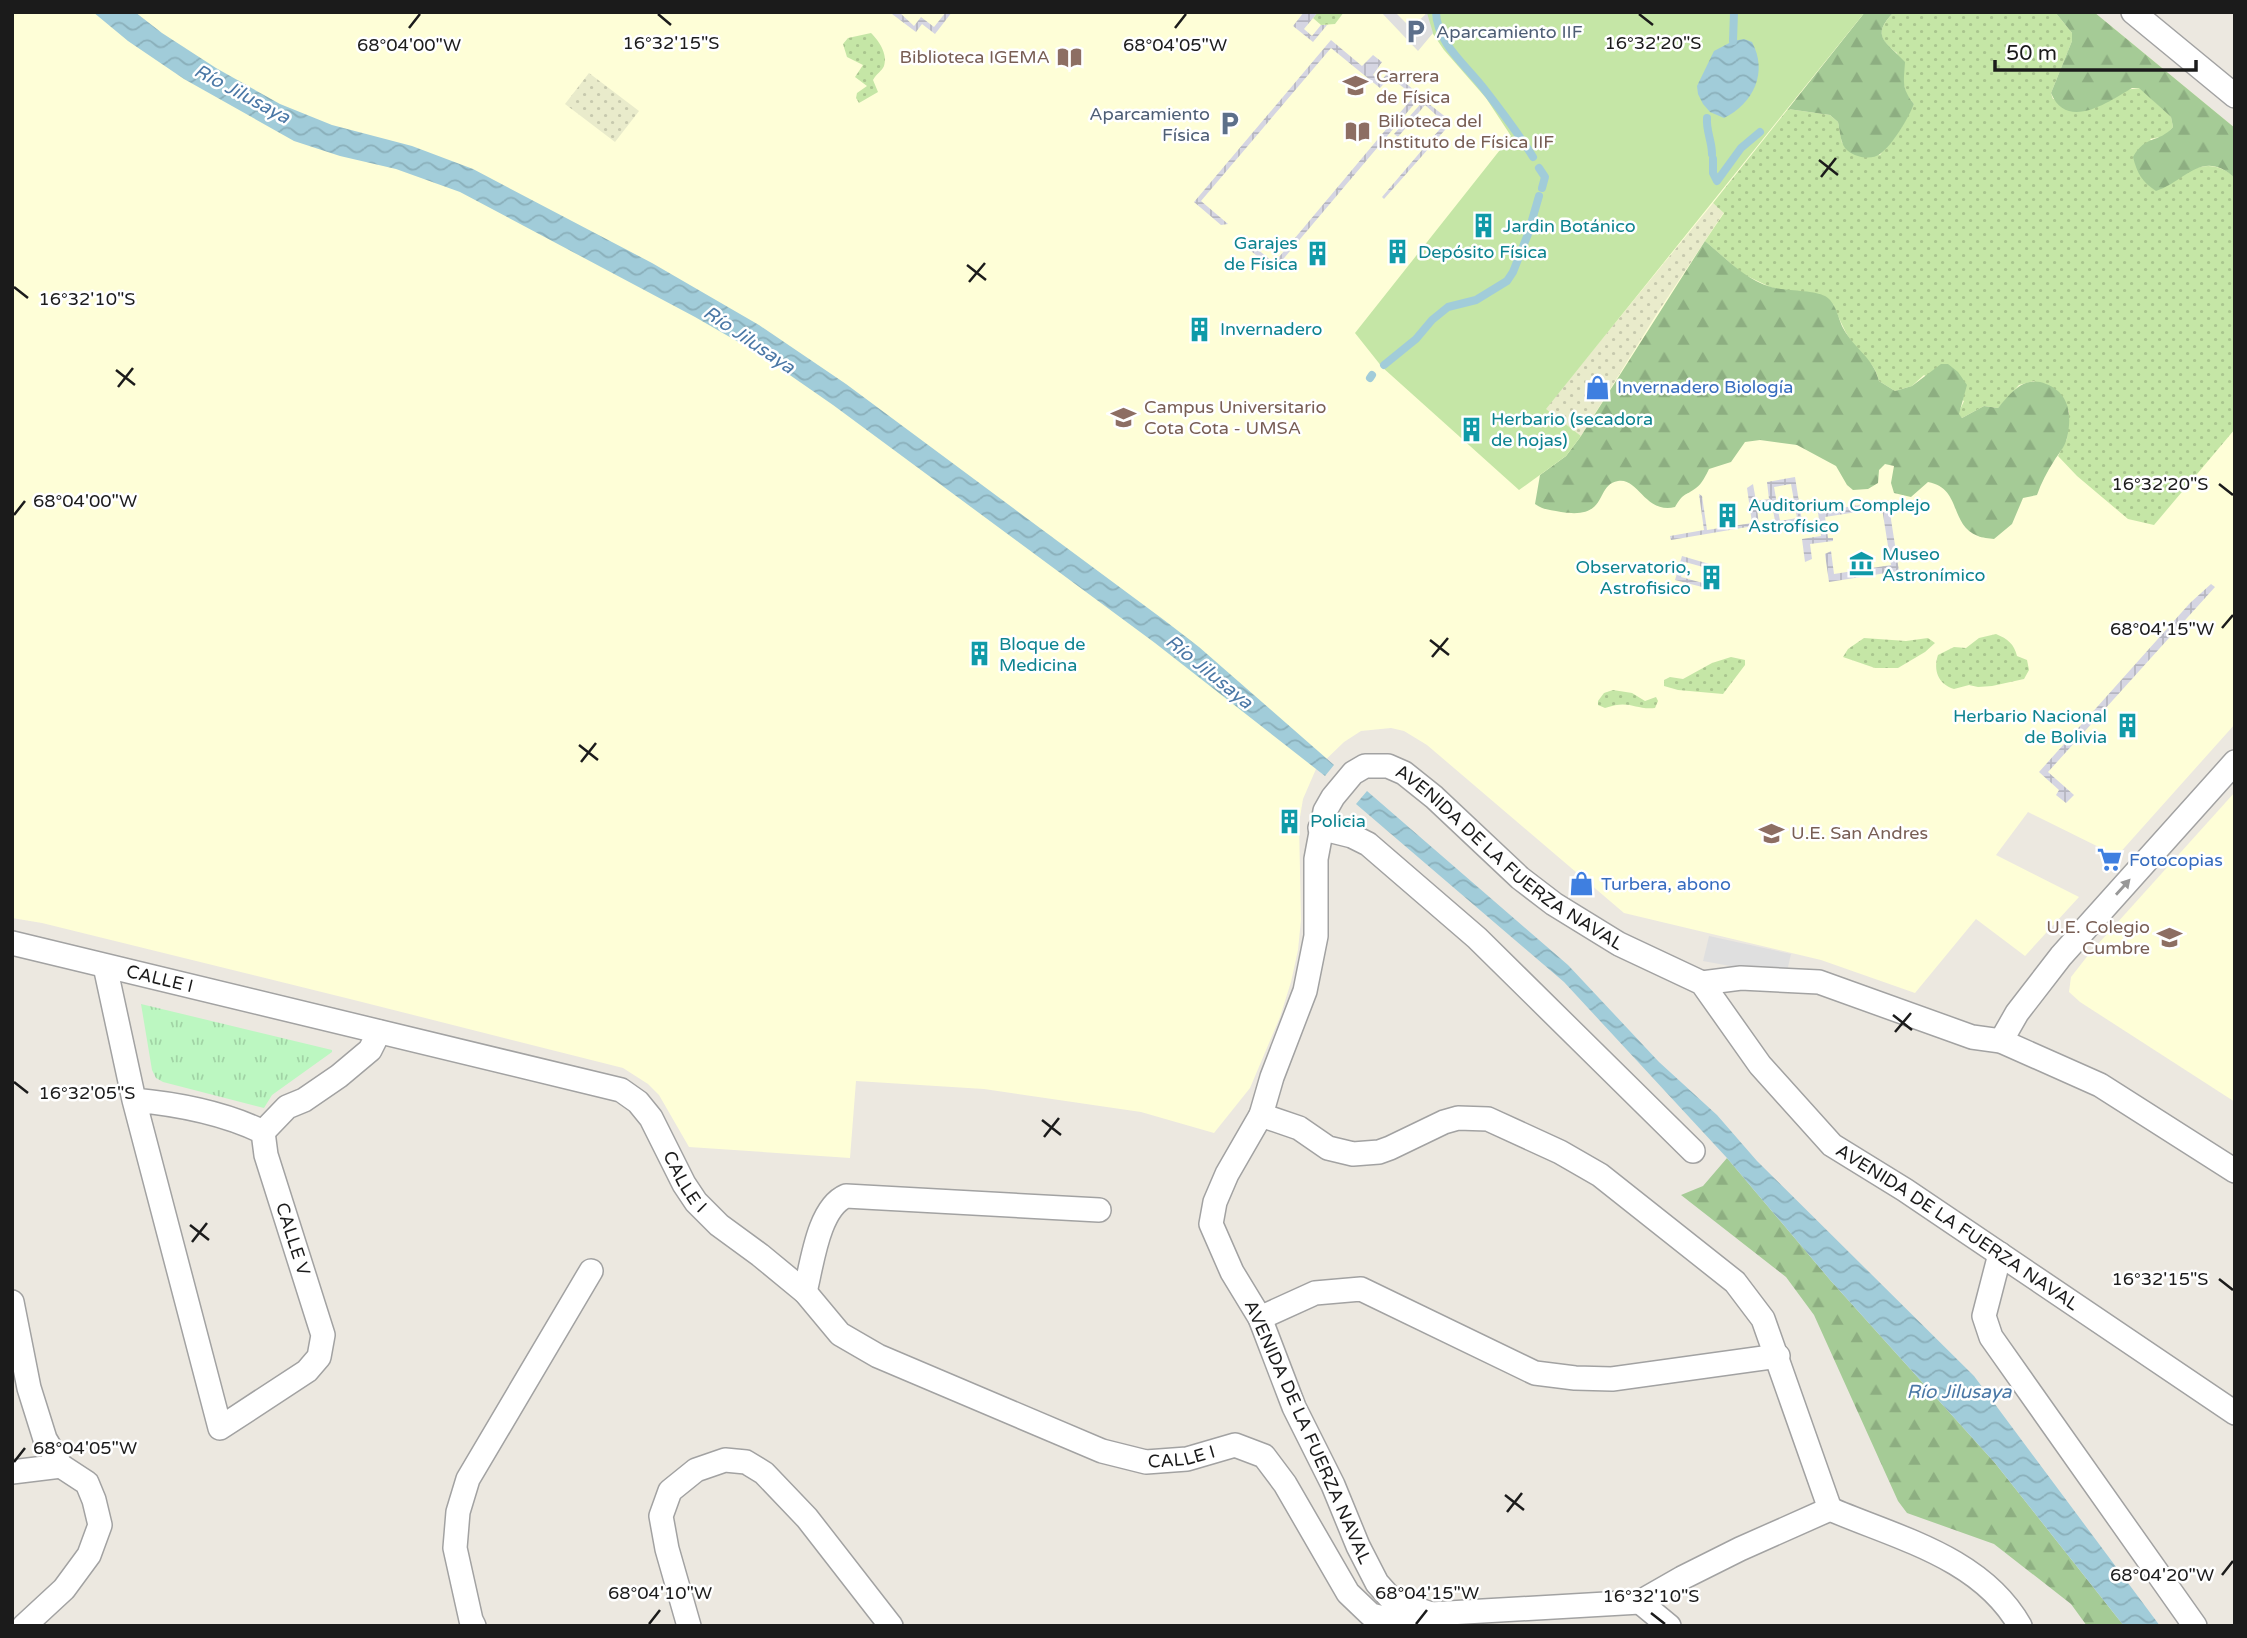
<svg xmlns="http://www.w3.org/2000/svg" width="2247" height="1638" font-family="'Varela Round',sans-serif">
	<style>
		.education { fill: #fefed7 }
		.farmland { fill: url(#farmland-dots) }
		.grass { fill: url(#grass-dots) }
		.forest { fill: url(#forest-firs) }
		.park { fill: url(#park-tufts) }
		.garden { fill: #c5e6a6 }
		.parking { fill: #dfdfdf }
		.plaza { fill: url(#plaza-grid); fill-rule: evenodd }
		.water { fill: url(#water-waves) }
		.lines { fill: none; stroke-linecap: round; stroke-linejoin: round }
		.stream { stroke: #a1ccd9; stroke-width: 8 }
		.street-casing { stroke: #a2a2a2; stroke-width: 26 }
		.street { stroke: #fff; stroke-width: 23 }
		.oneway { fill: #989898 }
		.ticks { fill: none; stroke: #1b1b1b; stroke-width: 2.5 }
		.labels { text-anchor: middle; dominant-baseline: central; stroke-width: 5; stroke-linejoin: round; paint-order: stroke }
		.service-label { font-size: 18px; fill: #4e5e75; stroke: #fff; text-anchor: start }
		.education-label { font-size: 18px; fill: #785e54; stroke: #fff; text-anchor: start }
		.culture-label { font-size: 18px; fill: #0d838f; stroke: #fff; text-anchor: start }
		.shop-label { font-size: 18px; fill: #366cbe; stroke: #fff; text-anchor: start }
		.street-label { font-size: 18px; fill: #1b1b1b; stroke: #fff }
		.water-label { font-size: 19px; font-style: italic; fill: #4b78a6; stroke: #fff }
		.ticks-label { font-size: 18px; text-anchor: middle; fill: #1b1b1b; stroke: #fff; stroke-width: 5; stroke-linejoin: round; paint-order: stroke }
	</style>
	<defs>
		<pattern id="farmland-dots" width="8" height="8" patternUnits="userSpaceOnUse" patternTransform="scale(1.75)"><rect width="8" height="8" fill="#e9ebcb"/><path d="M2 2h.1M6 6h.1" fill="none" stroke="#c7c9ae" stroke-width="1.8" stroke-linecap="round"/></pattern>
		<pattern id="grass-dots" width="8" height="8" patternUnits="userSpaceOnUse" patternTransform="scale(1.75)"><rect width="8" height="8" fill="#c5e6a6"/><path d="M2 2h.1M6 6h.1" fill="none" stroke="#a9c58e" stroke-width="1.8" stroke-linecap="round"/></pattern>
		<pattern id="forest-firs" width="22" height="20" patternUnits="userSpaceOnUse" patternTransform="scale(1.75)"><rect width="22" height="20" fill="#a5cb96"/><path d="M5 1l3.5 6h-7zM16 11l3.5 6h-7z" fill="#8dae81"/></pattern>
		<pattern id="park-tufts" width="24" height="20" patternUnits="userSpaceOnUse" patternTransform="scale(1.75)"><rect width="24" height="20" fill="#bcf7c1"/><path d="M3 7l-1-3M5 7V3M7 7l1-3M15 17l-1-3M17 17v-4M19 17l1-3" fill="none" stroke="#a1d3a5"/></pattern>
		<pattern id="plaza-grid" width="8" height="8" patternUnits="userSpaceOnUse" patternTransform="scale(1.75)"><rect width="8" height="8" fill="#d5d5e2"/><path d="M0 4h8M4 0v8" fill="none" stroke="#b6b6c1"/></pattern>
		<pattern id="water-waves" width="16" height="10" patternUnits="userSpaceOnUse" patternTransform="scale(1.75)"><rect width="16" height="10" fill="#a1ccd9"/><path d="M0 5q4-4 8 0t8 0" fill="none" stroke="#8aafba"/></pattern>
	</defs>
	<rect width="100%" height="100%" fill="#ece8e0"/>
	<g class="education">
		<path d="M12,12H2094L2235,128V724L2117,856L2028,812L1996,855L2079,897L2025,956L1976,919L1915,993L1821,960L1624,913L1427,745L1404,731L1391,728L1361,731L1344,742L1316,769L1303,799L1299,823L1301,920L1298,950L1291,982L1280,1017L1250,1088L1214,1133L1141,1112L984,1089L856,1081L850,1158L689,1147L659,1095L648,1084L623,1068L354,1000L42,923L12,918Z"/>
		<path d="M2235,792V1102L2080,1002L2069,992L2071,977L2089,954Z"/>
	</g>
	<g class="farmland">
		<path d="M589,73L639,111L615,142L565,104Z"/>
		<path d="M1713,203L1724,212L1656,315L1581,436L1545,409Z"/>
	</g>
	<g class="grass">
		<path d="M1318,12H1344L1335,24L1321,25L1313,18Z"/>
		<path d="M1894,12H2055L2072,33V41L2051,93L2053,99L2140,88L2171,117L2173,127L2165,136L2150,139L2182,176C2199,163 2218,162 2235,178V429L2154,525L2128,519L2077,476L2058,456L2067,439L2069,411L2034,381L2019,385L1998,408L1984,406L1962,418L1958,414L1964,401L1924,375L1912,386L1895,391L1879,381C1874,361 1865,360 1854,345C1845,333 1839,318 1833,304L1770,287L1743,274L1705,241L1724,213L1713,203L1788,109L1830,115L1838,122L1842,143L1880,155L1901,128L1914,104L1906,94L1897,53C1877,38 1877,30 1894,12Z"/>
		<path d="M871,33C879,41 888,54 884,66C882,71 876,74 873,80L878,92L859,103L856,98L857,93L867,86L855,77L863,65L847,57L843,44L848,38Z"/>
		<path d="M1996,634C2008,639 2014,644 2017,656L2027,660L2029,670L2024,679L1992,686L1978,687L1969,685L1954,689C1938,684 1933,670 1938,655L1954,647L1966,648L1979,638Z"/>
		<path d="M1864,638L1906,641L1928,638L1935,643L1925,652L1898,668H1875L1843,657L1848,649Z"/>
		<path d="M1731,657L1745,660V665L1723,694L1678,690L1664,686V680L1670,677L1683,679L1712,663Z"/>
		<path d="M1613,690L1632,693L1645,701L1656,697L1658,701L1655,708C1634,710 1630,699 1605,708L1598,705V701L1604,693Z"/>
	</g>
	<g class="forest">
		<path d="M1865,12H1894C1869,37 1887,42 1905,62C1904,81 1901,88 1914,104C1909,117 1892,146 1880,154C1871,161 1852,157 1845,148C1840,141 1840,130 1838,122L1830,115L1788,109Z"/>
		<path d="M2055,12H2094L2235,128V178C2202,148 2186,181 2156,191C2142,182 2137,173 2133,157C2146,134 2158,144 2173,127L2171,117L2139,88H2132C2110,101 2067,132 2051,93L2072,41V33Z"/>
		<path d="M1705,241C1726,258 1744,279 1771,287C1785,291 1814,290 1825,296C1836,302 1838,318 1843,328C1855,350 1873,357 1879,381L1895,391L1912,386L1941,364H1948L1958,372L1967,385L1959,414L1962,418L1984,406L1998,408C2011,393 2024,375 2046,384C2070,393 2072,416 2067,438C2065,447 2058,454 2054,461C2047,472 2041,483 2037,495L2023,498L2012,524L1994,539C1989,538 1982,538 1978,536C1949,525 1962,488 1928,482L1911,497L1894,493L1891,483L1894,466L1885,464L1879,470L1878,483L1868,489L1853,490L1847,485L1836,466L1797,445L1760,440L1745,442L1731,462L1709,469C1706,475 1702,484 1696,488C1684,497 1684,492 1675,507C1645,514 1638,477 1618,481C1594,485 1610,520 1561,512C1551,510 1543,510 1535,504L1540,475L1566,456L1581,436Z"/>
		<path d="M1727,1158L1831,1281L1995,1463L2124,1626H2087L2071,1604L1994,1544L1907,1513L1898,1501L1814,1315L1786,1277L1681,1195L1703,1186Z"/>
	</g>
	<path class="park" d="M141,1004L332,1050V1052L272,1095L264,1108L163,1082L156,1078L152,1070Z"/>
	<path class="garden" d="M1425,12H1865L1546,409L1581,436L1566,456L1519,490L1382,367L1355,333L1511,136L1486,98L1444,50L1431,31Z"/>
	<g class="parking">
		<path d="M1381,12H1395L1411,28L1427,13L1433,33L1418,51Z"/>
		<path d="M1709,936L1791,954L1786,976L1703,961Z"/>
	</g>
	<g class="plaza">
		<path d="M894,12H899L914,26L921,17L934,27L946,12H952L935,34L922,24L916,32L892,14Z"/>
		<path d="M1304,12H1318L1304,29L1312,36L1321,25H1327L1313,42L1293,26Z"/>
		<path d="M1331,40L1362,66L1373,55L1382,62L1373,75L1381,81L1390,70L1421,96L1274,270L1251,251L1250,243L1274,263L1414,96L1390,77L1380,88L1331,48L1201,201L1228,224L1221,225L1194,202Z"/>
		<path d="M1424,100L1452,122L1384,199L1382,197L1445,123L1425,105L1398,137L1394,134Z"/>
		<path d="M1795,477L1802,521L1776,526L1772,505L1757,508L1759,525L1671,540L1670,536L1704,530L1699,494L1702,496L1707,530L1752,523L1747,488L1753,484L1756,501L1769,499L1767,482ZM1791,484L1797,518L1780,521L1774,487Z"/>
		<path d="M1888,500L1899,571L1829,582L1825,554L1831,551L1834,574L1891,565L1882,508L1825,517L1828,538H1833V541L1810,544L1812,559L1805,562L1802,539L1821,536L1818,512Z"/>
		<path d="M1682,556L1716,566L1714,570L1685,562L1681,577L1710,585V589L1675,580Z"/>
		<path d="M2211,584L2215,587L2048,772L2074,795L2066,803L2056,795L2059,790L2039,772L2190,603Z"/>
	</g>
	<g class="water">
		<path d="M93,12H135L162,33L216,68L280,104L332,125L412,146L473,169L652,263L759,325L846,384L1164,620L1199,647L1334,765L1325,776L1155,643L833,405L761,355L695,317L460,192L396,169L340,156L294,141L184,79L128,41Z"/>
		<path d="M1744,39L1752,42C1768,72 1754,103 1724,118L1710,112L1703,104L1698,94L1697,86L1714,51L1733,41Z"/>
		<path d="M1367,791L1568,965L1659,1062L1717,1115L1757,1161L1974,1376L2160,1626H2124L1995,1463L1831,1281L1727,1158L1564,982L1356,804Z"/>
	</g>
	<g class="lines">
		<g class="stream">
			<path d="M1436,12C1437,44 1467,66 1485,90C1502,112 1519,134 1533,157"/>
			<path d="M1733,41L1734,12"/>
			<path d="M1707,118C1706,131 1712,141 1712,154"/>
			<path d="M1713,159V173L1717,181L1741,148L1760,132"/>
			<path d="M1539,168L1545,177L1542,188"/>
			<path d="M1384,365L1416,339L1432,320L1448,307L1476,300L1507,281L1513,272L1528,234L1539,196"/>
			<path d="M1370,378L1372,375"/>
		</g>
		<defs>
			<g id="street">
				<path d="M2133,12L2235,96"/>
				<path d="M1320,828L1352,836L1368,844L1477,938L1693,1151"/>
				<path id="s1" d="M12,943L621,1090L638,1102L651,1118L684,1184L696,1202L719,1225L760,1255L805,1292L840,1334L878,1356L1102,1451L1146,1462L1187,1459L1235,1445L1264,1456L1285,1484L1348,1593L1371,1615L1395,1621L1431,1614L1640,1602L1682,1578L1740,1549L1830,1509C1897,1538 1981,1557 2020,1626"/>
				<path d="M105,966L134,1100L220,1428L307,1371L319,1357L323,1335L266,1155L263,1132C224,1113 177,1104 134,1100"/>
				<path d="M1702,983L1741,978L1819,982L1972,1037L2001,1041L2100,1085L2235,1171"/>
				<path d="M2001,1041L2017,1013L2061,956L2235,762"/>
				<path d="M1261,1115L1299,1128L1328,1148L1353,1154L1379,1152L1390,1148L1444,1122L1458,1118L1488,1119L1560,1152L1600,1175L1735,1282L1763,1319L1830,1509"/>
				<path d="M263,1132L287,1107L304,1100L339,1076L370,1050L379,1032"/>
				<path d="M2000,1254L1984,1316L1991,1337L2195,1626"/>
				<path d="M805,1292C812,1265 818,1208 846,1196L1099,1210"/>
				<path d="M12,1302L29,1388L45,1439L61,1466L87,1483L94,1500L100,1525L89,1555L64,1589L24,1626"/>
				<path d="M1260,1318L1315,1293L1361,1289L1535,1373L1575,1378L1612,1379L1778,1356"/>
				<path d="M12,1472L61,1466"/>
				<path d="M1640,1602L1669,1626"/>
				<path id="s2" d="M1431,1614L1393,1601L1377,1583L1358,1546L1333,1485L1294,1407L1260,1318L1232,1272L1211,1224L1215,1202L1227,1174L1261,1115L1272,1077L1305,991L1316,936V859L1325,811L1333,797L1353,773L1365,766H1388L1404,773L1434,797L1520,878L1554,904L1619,944L1702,983L1760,1065L1832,1145L1905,1190L2235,1413"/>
				<path d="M474,1626L471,1620L455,1548L458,1512L468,1479L591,1271"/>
				<path d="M689,1626L667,1549L661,1516L670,1491L696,1470L725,1460L746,1462L764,1473L807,1518L891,1626"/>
			</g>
		</defs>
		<use href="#street" class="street-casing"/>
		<use href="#street" class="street"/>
	</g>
	<defs><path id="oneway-solid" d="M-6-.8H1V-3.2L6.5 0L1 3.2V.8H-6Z" transform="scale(1.75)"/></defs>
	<use class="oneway" href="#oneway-solid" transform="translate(2123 887) rotate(-48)"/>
	<path class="ticks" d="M658,14L671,25M1639,14L1653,25M409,28L420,14M1175,28L1186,14M1819,160L1838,175M1821,177L1836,158M967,265L986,280M969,282L985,263M14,287L28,298M116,370L135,385M118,387L133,368M2219,484L2233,495M14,515L25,501M2222,628L2233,615M1430,640L1449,655M1432,657L1448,638M579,745L598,760M581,762L596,743M1893,1015L1912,1030M1895,1032L1911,1013M14,1082L28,1093M1042,1120L1061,1135M1044,1137L1059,1118M190,1225L209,1240M192,1242L207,1223M2219,1279L2233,1290M14,1462L25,1448M1505,1495L1524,1510M1507,1512L1522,1493M2222,1575L2233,1561M1651,1613L1665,1624M649,1624L660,1610M1416,1624L1427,1610"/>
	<defs>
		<symbol id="parking-bare" viewBox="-9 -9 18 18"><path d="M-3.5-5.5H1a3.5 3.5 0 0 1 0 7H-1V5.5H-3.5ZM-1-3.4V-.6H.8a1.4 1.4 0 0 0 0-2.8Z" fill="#5c6f8a" stroke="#fff" stroke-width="2.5" paint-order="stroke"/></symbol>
		<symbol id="library-bare" viewBox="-9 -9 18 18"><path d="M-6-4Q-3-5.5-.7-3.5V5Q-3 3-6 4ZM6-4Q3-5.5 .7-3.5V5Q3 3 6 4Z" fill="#8d6e63" stroke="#fff" stroke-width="2.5" paint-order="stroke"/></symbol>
		<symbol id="university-bare" viewBox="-9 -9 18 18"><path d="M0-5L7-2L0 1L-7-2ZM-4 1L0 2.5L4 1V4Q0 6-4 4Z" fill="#8d6e63" stroke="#fff" stroke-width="2.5" paint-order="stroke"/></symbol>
		<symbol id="building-bare" viewBox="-9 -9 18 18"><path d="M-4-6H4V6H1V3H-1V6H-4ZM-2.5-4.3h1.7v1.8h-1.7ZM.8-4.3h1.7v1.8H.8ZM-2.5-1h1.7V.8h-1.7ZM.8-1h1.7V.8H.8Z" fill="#0f9aa8" stroke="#fff" stroke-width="2.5" paint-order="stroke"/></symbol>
		<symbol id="shop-bare" viewBox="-9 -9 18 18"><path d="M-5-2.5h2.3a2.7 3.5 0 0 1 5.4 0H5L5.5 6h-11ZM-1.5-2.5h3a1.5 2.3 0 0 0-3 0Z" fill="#3f7fe0" stroke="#fff" stroke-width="2.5" paint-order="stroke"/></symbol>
		<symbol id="museum-bare" viewBox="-9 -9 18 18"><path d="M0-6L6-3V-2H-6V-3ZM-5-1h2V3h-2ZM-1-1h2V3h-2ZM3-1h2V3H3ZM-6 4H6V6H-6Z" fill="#0f9aa8" stroke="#fff" stroke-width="2.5" paint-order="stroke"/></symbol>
		<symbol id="school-bare" viewBox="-9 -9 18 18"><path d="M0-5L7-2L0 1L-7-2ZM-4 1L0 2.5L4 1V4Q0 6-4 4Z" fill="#8d6e63" stroke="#fff" stroke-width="2.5" paint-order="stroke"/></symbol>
		<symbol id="supermarket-bare" viewBox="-9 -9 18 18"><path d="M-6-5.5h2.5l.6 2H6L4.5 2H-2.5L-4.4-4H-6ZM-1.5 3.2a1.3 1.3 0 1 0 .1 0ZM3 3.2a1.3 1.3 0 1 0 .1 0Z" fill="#3f7fe0" stroke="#fff" stroke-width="2.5" paint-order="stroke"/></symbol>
	</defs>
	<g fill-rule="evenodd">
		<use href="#parking-bare" x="1398" y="14" width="35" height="35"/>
		<use href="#library-bare" x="1052" y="40" width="35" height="35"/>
		<use href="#university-bare" x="1338" y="68" width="35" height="35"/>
		<use href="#parking-bare" x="1212" y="106" width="35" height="35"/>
		<use href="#library-bare" x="1340" y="114" width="35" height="35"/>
		<use href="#building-bare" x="1466" y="208" width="35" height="35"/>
		<use href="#building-bare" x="1380" y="234" width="35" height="35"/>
		<use href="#building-bare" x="1300" y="236" width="35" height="35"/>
		<use href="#building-bare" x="1182" y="312" width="35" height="35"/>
		<use href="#shop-bare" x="1580" y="370" width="35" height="35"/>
		<use href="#university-bare" x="1106" y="400" width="35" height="35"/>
		<use href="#building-bare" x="1454" y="412" width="35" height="35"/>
		<use href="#building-bare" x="1710" y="498" width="35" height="35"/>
		<use href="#museum-bare" x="1844" y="546" width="35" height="35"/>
		<use href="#building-bare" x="1694" y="560" width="35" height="35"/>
		<use href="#building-bare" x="962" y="636" width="35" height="35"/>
		<use href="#building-bare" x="2110" y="708" width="35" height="35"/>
		<use href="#building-bare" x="1272" y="804" width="35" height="35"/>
		<use href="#school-bare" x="1754" y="816" width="35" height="35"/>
		<use href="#supermarket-bare" x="2092" y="842" width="35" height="35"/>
		<use href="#shop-bare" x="1564" y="866" width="35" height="35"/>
		<use href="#school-bare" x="2152" y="920" width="35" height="35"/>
	</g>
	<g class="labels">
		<g class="service-label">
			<text x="1436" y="32">Aparcamiento IIF</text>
			<text x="1210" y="114" text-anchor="end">Aparcamiento<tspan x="1210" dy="21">Física</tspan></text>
		</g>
		<g class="education-label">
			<text x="1050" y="57" text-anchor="end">Biblioteca IGEMA</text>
			<text x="1376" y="76">Carrera<tspan x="1376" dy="21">de Física</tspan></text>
			<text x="1378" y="121">Bilioteca del<tspan x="1378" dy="21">Instituto de Física IIF</tspan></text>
			<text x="1144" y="407">Campus Universitario<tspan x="1144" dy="21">Cota Cota - UMSA</tspan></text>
			<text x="1791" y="833">U.E. San Andres</text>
			<text x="2150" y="927" text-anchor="end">U.E. Colegio<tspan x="2150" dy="21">Cumbre</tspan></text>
		</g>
		<g class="culture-label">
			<text x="1503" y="226">Jardin Botánico</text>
			<text x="1298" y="243" text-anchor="end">Garajes<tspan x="1298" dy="21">de Física</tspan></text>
			<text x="1418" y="252">Depósito Física</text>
			<text x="1220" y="329">Invernadero</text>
			<text x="1491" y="419">Herbario (secadora<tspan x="1491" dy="21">de hojas)</tspan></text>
			<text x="1748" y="505">Auditorium Complejo<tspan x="1748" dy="21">Astrofísico</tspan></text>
			<text x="1882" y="554">Museo<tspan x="1882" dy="21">Astronímico</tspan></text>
			<text x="1691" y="567" text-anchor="end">Observatorio,<tspan x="1691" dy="21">Astrofisico</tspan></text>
			<text x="999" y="644">Bloque de<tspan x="999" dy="21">Medicina</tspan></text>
			<text x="2107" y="716" text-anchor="end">Herbario Nacional<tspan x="2107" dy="21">de Bolivia</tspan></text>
			<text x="1310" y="821">Policia</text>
		</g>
		<g class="shop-label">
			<text x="1617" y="387">Invernadero Biología</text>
			<text x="2129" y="860">Fotocopias</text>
			<text x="1601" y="884">Turbera, abono</text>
		</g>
		<g class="street-label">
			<text stroke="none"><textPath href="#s2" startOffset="1132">AVENIDA DE LA FUERZA NAVAL</textPath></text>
			<text stroke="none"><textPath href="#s1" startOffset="152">CALLE I</textPath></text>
			<text stroke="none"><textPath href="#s1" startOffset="740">CALLE I</textPath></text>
			<text stroke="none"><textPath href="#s2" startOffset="1722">AVENIDA DE LA FUERZA NAVAL</textPath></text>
			<text transform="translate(293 1239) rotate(72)">CALLE V</text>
			<text transform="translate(1308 1432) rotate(66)">AVENIDA DE LA FUERZA NAVAL</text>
			<text stroke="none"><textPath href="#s1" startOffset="1328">CALLE I</textPath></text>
		</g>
		<g class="water-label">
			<text transform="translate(242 94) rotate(28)">Río Jilusaya</text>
			<text transform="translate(749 340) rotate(34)">Río Jilusaya</text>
			<text transform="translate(1209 672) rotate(39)">Río Jilusaya</text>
			<text x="1959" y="1392">Río Jilusaya</text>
		</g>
	</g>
	<g class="ticks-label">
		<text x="671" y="49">16°32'15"S</text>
		<text x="1653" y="49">16°32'20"S</text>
		<text x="409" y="51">68°04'00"W</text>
		<text x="1175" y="51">68°04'05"W</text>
		<text x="87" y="305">16°32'10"S</text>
		<text x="2160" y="490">16°32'20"S</text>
		<text x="85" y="507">68°04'00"W</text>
		<text x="2162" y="635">68°04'15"W</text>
		<text x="87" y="1099">16°32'05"S</text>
		<text x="2160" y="1285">16°32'15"S</text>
		<text x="85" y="1454">68°04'05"W</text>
		<text x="2162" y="1581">68°04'20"W</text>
		<text x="660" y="1599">68°04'10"W</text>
		<text x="1427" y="1599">68°04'15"W</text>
		<text x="1651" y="1602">16°32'10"S</text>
	</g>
	<rect width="2247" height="1638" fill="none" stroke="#1b1b1b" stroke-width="28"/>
	<path d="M1995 60v10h201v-10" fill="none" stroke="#1b1b1b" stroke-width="3.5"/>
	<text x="2006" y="60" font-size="21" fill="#1b1b1b" stroke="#ffffff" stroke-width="5" paint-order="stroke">50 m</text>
</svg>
